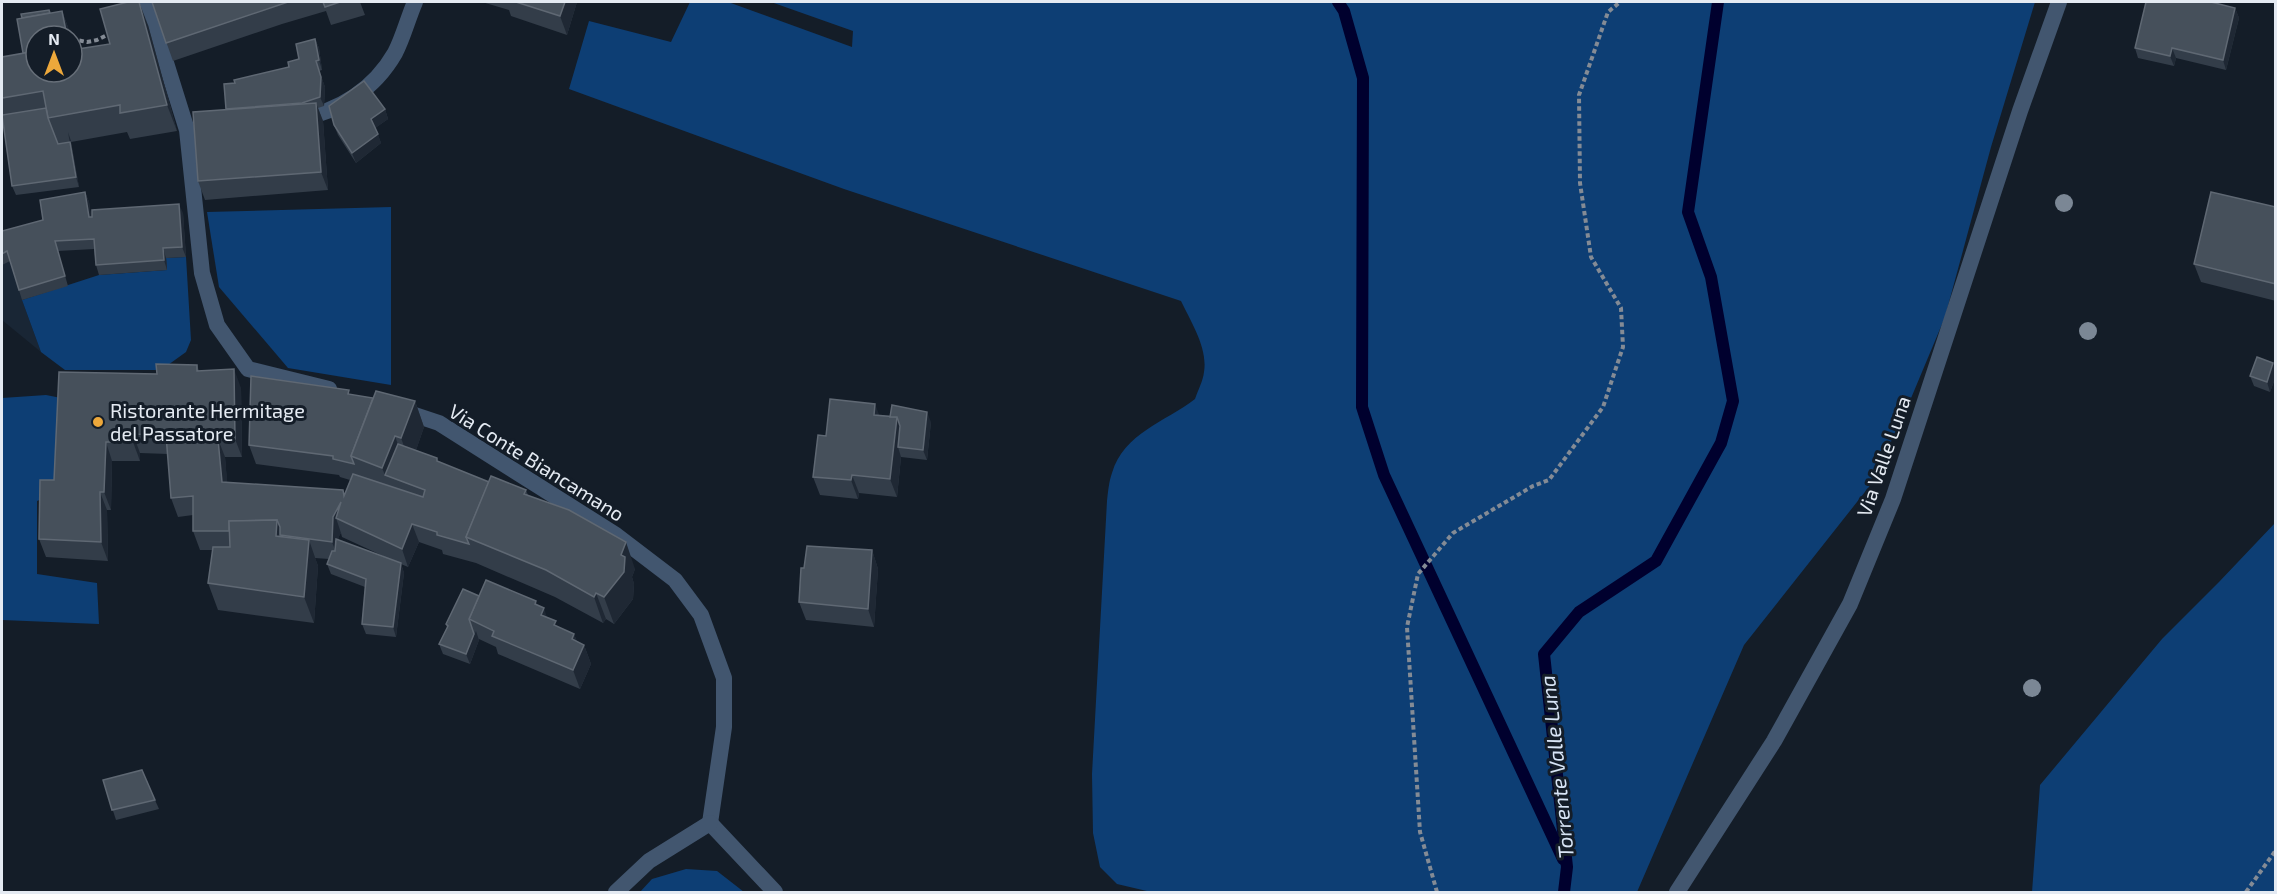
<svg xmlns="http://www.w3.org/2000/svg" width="2277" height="894" font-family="'Exo 2',sans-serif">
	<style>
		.built { fill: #192635 }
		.green { fill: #0d3e74 }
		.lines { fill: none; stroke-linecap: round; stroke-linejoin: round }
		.stream { stroke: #00002e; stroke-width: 12 }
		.path { stroke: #848b95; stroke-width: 4; stroke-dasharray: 4.5 3; stroke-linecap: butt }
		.minor { stroke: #42566f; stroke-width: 16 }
		.tertiary { stroke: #42566f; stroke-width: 16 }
		.tree { fill: #7b8795 }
		.wall { fill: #333d49; fill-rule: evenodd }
		.shaded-wall { fill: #1f2834 }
		.building { fill: #46505b; stroke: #5f6873; stroke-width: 1.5 }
		.poi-dot { fill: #eda83b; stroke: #141d28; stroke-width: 2 }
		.labels { text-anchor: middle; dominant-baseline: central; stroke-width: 6; stroke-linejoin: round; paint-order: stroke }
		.poi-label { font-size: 20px; fill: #e4eaf2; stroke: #141d28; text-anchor: start }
		.street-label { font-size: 20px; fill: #e4eaf2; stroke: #141d28 }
		.water-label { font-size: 21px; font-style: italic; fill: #d8e5f6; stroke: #141d28 }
	</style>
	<rect width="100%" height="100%" fill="#141d28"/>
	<path class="built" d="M2,233L68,286L22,300L41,352L2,320Z"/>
	<g class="green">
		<path d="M690,2H728L852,47L853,31L771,2H2035L1991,147L1945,317L1909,403L1872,483L1744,645L1637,892H1151L1117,884L1100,867L1093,833L1092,774L1107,501C1108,492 1109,481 1112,473C1124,433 1165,422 1195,399C1198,390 1203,381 1204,372C1208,348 1191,322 1181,301L844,189L569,89L589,21L671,42Z"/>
		<path d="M391,207V385L288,368L219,287L207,212Z"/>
		<path d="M186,257L191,340L186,352L161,370H65L41,352L22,300L99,275L167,270L166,258Z"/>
		<path d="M46,395L66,399L57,493L37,501V574L97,583L99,624L2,620V398Z"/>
		<path d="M2275,523V892H2032L2040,785L2162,639L2219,582Z"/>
		<path d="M686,869L717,871L744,892H640L652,879Z"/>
	</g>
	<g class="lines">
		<g class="stream">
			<path d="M1338,2L1344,11L1363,78L1362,407L1384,475L1563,859"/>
			<path d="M1564,892L1567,867L1544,654L1579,612L1656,561L1721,443L1733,401L1711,277L1688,212L1718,2"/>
		</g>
		<g class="path">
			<path d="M72,39L87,42L97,40L111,33"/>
			<path d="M1437,892L1420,832L1407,627L1418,574L1453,533L1533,486L1549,480L1603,407L1623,347L1621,308L1591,257L1580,183L1579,95L1608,12L1620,2"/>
			<path d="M2246,892L2276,850"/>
		</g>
		<g class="minor">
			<path d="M147,2L187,130L202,273L217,325L248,369L329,389"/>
			<path d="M298,118C339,113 375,88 395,53C403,38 408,18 415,2"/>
			<path d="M400,410L439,423L616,535L675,580L701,615L724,678V727L710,823"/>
			<path d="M710,823L775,892"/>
			<path d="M616,892L649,861L710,823"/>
		</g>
		<path class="tertiary" d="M1677,892L1774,741L1850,604L1893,499L2020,111L2059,2"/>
	</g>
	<g class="tree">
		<circle cx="2064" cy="203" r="9"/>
		<circle cx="2088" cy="331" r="9"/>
		<circle cx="2032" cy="688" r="9"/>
	</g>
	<g class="wall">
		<path d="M152,2H360L365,15L331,25L326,11L282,24L173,61Z"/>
		<path d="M482,2H577L567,35L511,16L509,10Z"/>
		<path d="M2146,2H2215V3L2235,8L2239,18L2226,70L2176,58L2174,66L2138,58L2135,48Z"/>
		<path d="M62,11L69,30L36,72L73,50L110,44L148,25L177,131L130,139L127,132L71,142L79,187L16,195L12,186L2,119V57L23,53Z"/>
		<path d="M315,39L319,48L322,70L319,71L325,87L324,106L318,108L323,121L328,190L205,200L198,181L227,110L224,84L235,83L289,67L299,59Z"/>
		<path d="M385,109L388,119L375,128L381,143L356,163L338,135L334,125Z"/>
		<path d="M85,192L89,202L91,217L183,213L186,257L166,258L167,270L99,275L96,265L94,249L58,251L68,286L22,300L10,261L2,265V231L43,220Z"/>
		<path d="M2276,207V301L2201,282L2194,264Z"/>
		<path d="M2273,363L2276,370V376L2270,392L2254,386L2250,376Z"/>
		<path d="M197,365L199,371L241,388L242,457H225L227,483L343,490L344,495L350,480L340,477L339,475L256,464L249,445L351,395L373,398L415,401L424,427L416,450L439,462L489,482L526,490L528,495L635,569L632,577L634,584L633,599L614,624L606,619L603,623L555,597L476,563L443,554L442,550L419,542L408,567L401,564L404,573L396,637L366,634L362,624L365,587L331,574L327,564L329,559L315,558L318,566L314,623L218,610L208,583L213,550H200L193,531V515L178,517L171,498L168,454L140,453V461H112L111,510H107L108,561L46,557L39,539L54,480L157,374ZM341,533L342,537L394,561L339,540V536Z"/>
		<path d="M879,415L931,422L927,460L901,457L897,497L859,493L858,499L820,495L813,477L826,436Z"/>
		<path d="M872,550L878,569L874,627L806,620L799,602L804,568Z"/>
		<path d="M479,596L537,605L547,618L557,626L574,634L577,642L584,645L591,664L580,689L498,654L496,647L479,639V640L470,664L443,654L439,644L447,628L446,624Z"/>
		<path d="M103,780L155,800L159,809L116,820Z"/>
	</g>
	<g class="shaded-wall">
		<path d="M139,2L148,25L177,131L167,105Z"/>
		<path d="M565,2H577L567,35L560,16Z"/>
		<path d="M2235,8L2239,18L2226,70L2223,60Z"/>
		<path d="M62,11L69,30L70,36H67Z"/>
		<path d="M315,39L319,48L322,70L319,60Z"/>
		<path d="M2172,48L2176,58L2174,66L2170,56Z"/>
		<path d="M316,61L325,87L324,106L320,97Z"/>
		<path d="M316,103L323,121L328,190L321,172Z"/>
		<path d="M385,109L388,119L374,129L371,119Z"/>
		<path d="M68,132L71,141L79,187L76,177Z"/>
		<path d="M378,134L381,143L356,163L352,153Z"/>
		<path d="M85,192L89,202L93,227L89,217Z"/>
		<path d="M179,204L183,213L186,257L182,247Z"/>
		<path d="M163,248L166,258L167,270L164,260Z"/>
		<path d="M2273,363L2276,370V376L2270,392L2267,382Z"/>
		<path d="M234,369L241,388L242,457L235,439Z"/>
		<path d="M415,401L424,427L411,465L401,438Z"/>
		<path d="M875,404L882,422L874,415Z"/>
		<path d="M927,412L931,422L927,460L923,450Z"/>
		<path d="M897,417L903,436L898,447L901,457L897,497L890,479Z"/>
		<path d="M133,434L140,453V461L133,442Z"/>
		<path d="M395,436L404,462L385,475L382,468Z"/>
		<path d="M218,439L225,457L229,501L222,482Z"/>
		<path d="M106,442L112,461L111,510L104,492Z"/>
		<path d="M852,475L859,493L858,499L851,480Z"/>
		<path d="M100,492L107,510L108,561L101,542Z"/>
		<path d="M341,502L336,518L341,533L339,536V560L332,542L333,517Z"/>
		<path d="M277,520L283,536L280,535L287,552L276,536Z"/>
		<path d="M412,524L419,542L408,567L402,549Z"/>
		<path d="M309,540L318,566L314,623L304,597Z"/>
		<path d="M626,542L635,569L632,577L634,584L633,599L614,624L604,597Z"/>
		<path d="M872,550L878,569L874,627L868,609Z"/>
		<path d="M401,563L404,573L396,637L393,627Z"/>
		<path d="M596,593L606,619L603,623L594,597Z"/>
		<path d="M536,601L541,615L544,608L550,627L547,634L535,604Z"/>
		<path d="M476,631L479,640L470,664L466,654Z"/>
		<path d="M574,634L581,652L572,639Z"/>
		<path d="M584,645L591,664L580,689L573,670Z"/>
	</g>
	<g class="building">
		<path d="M128,2H139L167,105L120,113V105L48,118L43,91L2,98V57L36,51V72H72V50L110,44L100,9Z"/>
		<path d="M152,2H288L166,43Z"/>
		<path d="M323,2H340L325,7Z"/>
		<path d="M516,2H565L560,16Z"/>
		<path d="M2146,2H2212H2211L2235,8L2223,60L2172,48L2170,56L2135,48Z"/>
		<path d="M49,10L50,13L22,18L21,14Z"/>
		<path d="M62,11L67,36H36V51L23,53L17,19Z"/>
		<path d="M315,39L319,60L316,61L321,77L320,97L302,103L226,109L224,84L235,83L234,80L289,67L288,62L299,59L296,44Z"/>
		<path d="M364,81L385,109L371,119L378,134L352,153L334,125L329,106Z"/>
		<path d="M316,103L321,172L198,181L193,112Z"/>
		<path d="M46,108L48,118L58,144L70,142L76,177L12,186L2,115Z"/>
		<path d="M85,192L89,217H92V210L179,204L182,247L163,248L164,260L96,265L94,239L55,241L65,276L19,290L7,251L2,254V231L43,220L40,200Z"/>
		<path d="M2211,192L2276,207V284L2194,264Z"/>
		<path d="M2257,357L2273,363L2267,382L2250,376Z"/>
		<path d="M156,364L197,365V371L234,369L235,439H218L222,482L343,490L344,496L353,474L423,497L425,490L385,475L398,444L437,458V461L489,482L466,537L469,544L437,535V532L412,524L402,549L336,518L341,502L333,517L332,542L280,535V527L277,520L229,521V531H193V496L171,498L166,435L133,434V442H106L104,492H100L101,542L39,539L40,480H54L59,372L157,374Z"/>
		<path d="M251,376L349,390L348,394L373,398L351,456L354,464L333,459V456L249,445Z"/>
		<path d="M376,391L415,401L401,438L395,436L382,468L351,456Z"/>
		<path d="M830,399L875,404L874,415L897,417L890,479L852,475L851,480L813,477L818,435L826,436Z"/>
		<path d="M892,405L927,412L923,450L898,447L900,426L897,417H890Z"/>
		<path d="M491,476L526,490L524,494L569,510L626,542L621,555L625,557L624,572L604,597L596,593L594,597L546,570L466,537Z"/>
		<path d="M277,520L276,536L309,540L304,597L208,583L213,547H230L229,521Z"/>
		<path d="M336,539L401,563L393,627L362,624L366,579L327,564L332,551H335Z"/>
		<path d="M807,546L872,550L868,609L799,602L801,568H804Z"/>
		<path d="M486,580L536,601L535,604L544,608L541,615L556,621L554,625L574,634L572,639L584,645L573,670L492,636L494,631L469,619Z"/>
		<path d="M463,589L479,596L469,619L474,634L466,654L439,644L448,626L446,624Z"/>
		<path d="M142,770L155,800L112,810L103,780Z"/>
	</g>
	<circle class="poi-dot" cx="98" cy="422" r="6"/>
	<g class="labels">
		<g class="poi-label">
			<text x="110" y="410">Ristorante Hermitage<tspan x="110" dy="23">del Passatore</tspan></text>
		</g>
		<g class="street-label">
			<text transform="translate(1883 456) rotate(-71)">Via Valle Luna</text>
			<text transform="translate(537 462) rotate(32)">Via Conte Biancamano</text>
		</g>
		<g class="water-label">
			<text transform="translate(1556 767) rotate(-96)">Torrente Valle Luna</text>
		</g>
	</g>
	<rect width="2277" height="894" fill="none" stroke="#e4eaf2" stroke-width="6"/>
	<g transform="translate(54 54)"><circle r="28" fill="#141d28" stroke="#676f79" stroke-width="1.5"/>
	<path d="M0-4.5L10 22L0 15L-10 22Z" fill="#eda83b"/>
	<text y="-9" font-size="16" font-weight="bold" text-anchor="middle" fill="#e4eaf2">N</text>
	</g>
</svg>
